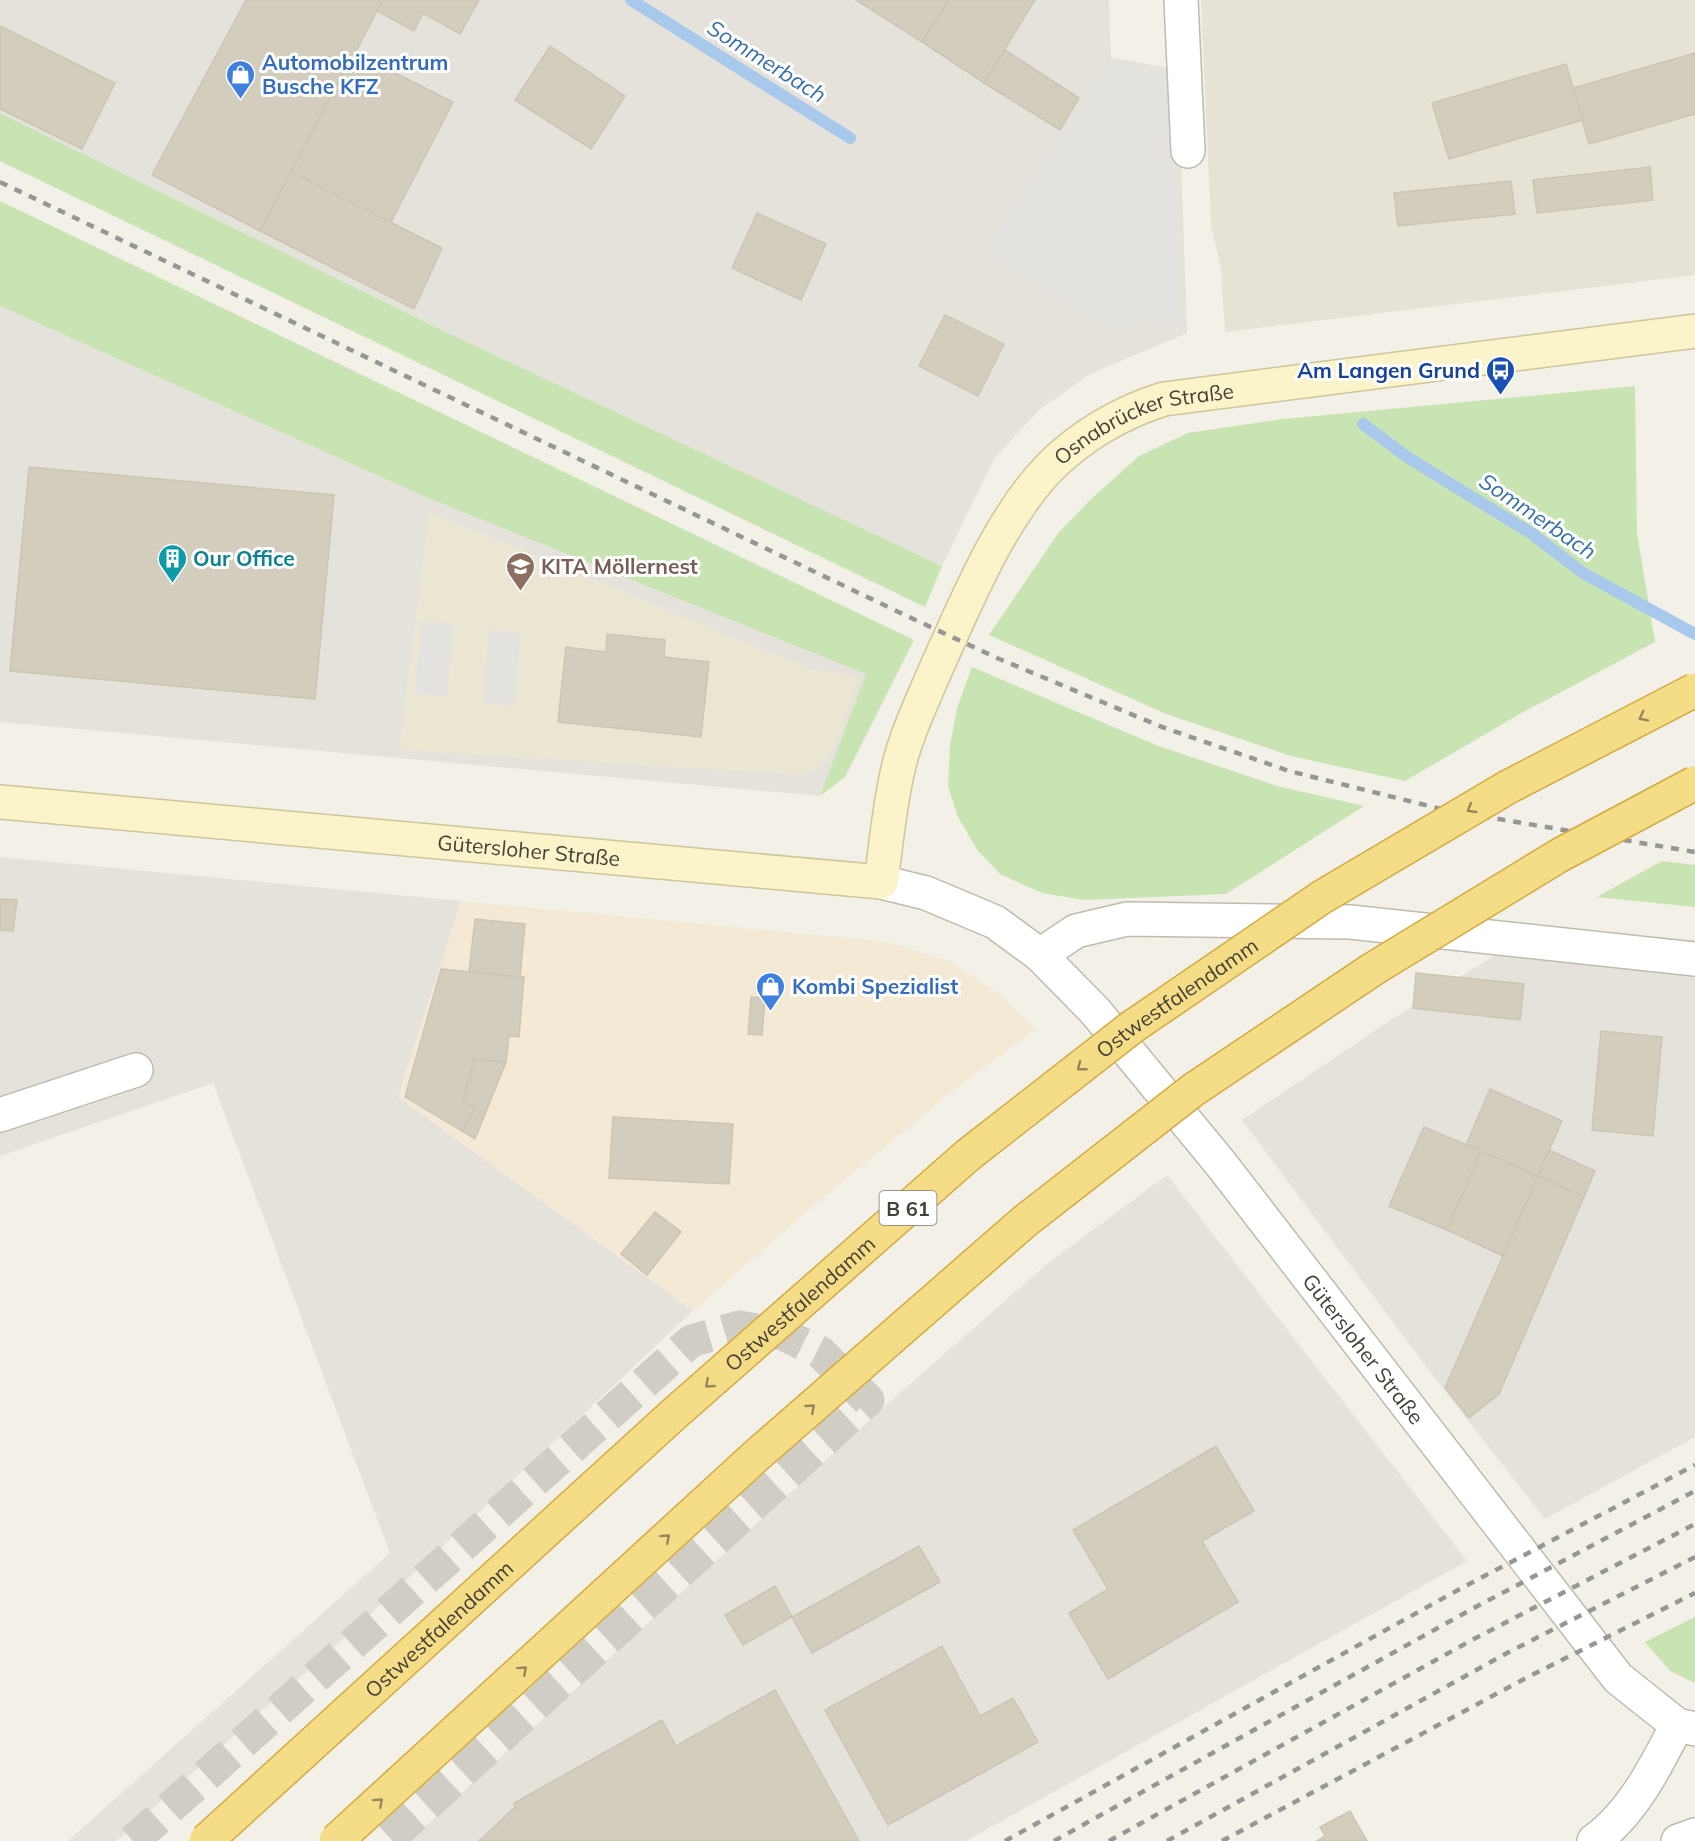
<svg xmlns="http://www.w3.org/2000/svg" width="1695" height="1841" font-family="Mulish,sans-serif">
	<style>
		.residential { fill: #e6e2d6 }
		.commercial { fill: #f3e9d4 }
		.industrial { fill: #e5e2dc }
		.education { fill: #eae6d2 }
		.green { fill: #c9e4b3 }
		.parking { fill: #e4e2df }
		.lines { fill: none; stroke-linecap: round; stroke-linejoin: round }
		.stream { stroke: #a8c9eb; stroke-width: 12 }
		.building { fill: #d3cdbd; stroke: #cdc5b1; stroke-width: 1.5 }
		.minor-tunnel { stroke: #cfcdc4; stroke-width: 33; stroke-dasharray: 33 16; stroke-linecap: butt }
		.minor-casing { stroke: #c0bbad; stroke-width: 36 }
		.tertiary-casing { stroke: #c0bbad; stroke-width: 36 }
		.secondary-casing { stroke: #cfc59a; stroke-width: 36 }
		.minor { stroke: #fff; stroke-width: 33 }
		.tertiary { stroke: #fff; stroke-width: 33 }
		.secondary { stroke: #fbf3c9; stroke-width: 33 }
		.rail { stroke: #969696; stroke-width: 4.5; stroke-dasharray: 8 8; stroke-linecap: butt }
		.trunk-bridge-casing { stroke: #d2aa42; stroke-width: 36; stroke-linecap: butt }
		.trunk-bridge { stroke: #f5dc86; stroke-width: 33 }
		.oneway { stroke: #94875b }
		.labels { text-anchor: middle; dominant-baseline: central; stroke-width: 6; stroke-linejoin: round; paint-order: stroke }
		.shield { fill: #fff; stroke: #7d7a73; stroke-width: 1.5 }
		.shield-label { font-size: 20px; font-weight: bold; fill: #454137 }
		.shop-label { font-size: 21px; font-weight: bold; fill: #366cbe; stroke: #fff; text-anchor: start }
		.transit-label { font-size: 21px; font-weight: bold; fill: #164399; stroke: #fff; text-anchor: end }
		.street-label { font-size: 21px; fill: #454137; stroke: #fff }
		.culture-label { font-size: 21px; font-weight: bold; fill: #0d838f; stroke: #fff; text-anchor: start }
		.education-label { font-size: 21px; font-weight: bold; fill: #785e54; stroke: #fff; text-anchor: start }
		.water-label { font-size: 22px; font-style: italic; fill: #376fa9; stroke: #fff }
	</style>
	<rect width="100%" height="100%" fill="#f2f0e7"/>
	<path class="residential" d="M1201,0H1695V275L1225,332L1221,268L1211,226Z"/>
	<path class="commercial" d="M461,901L889,942L951,962L995,991L1036,1029L949,1094L814,1205L693,1311L398,1097Z"/>
	<g class="industrial">
		<path d="M0,0H1109L1111,57L1178,70L1187,333L1090,374L1039,410L994,459L942,566L429,324L0,113Z"/>
		<path d="M0,306L423,496L867,674L820,796L0,722Z"/>
		<path d="M0,857L461,901L398,1097L693,1311L363,1621L116,1841H68L390,1553L213,1083L0,1156Z"/>
		<path d="M1541,927L1695,940V1437L1545,1519L1431,1373L1242,1120L1392,1019Z"/>
		<path d="M1167,1175L1467,1561L966,1841H409L894,1398L1046,1265Z"/>
	</g>
	<path class="education" d="M429,512L811,669L859,677L839,736L824,761L805,775L399,750Z"/>
	<g class="green">
		<path d="M0,113L429,324L942,566L925,607L0,161Z"/>
		<path d="M0,201L914,640L845,777L820,796L866,674L423,496L0,306Z"/>
		<path d="M1635,386L1637,533L1655,642L1518,715L1405,781L1291,756L1166,714L989,635L1059,532L1092,498L1139,456L1188,433L1283,419Z"/>
		<path d="M972,667L1156,745L1277,786L1364,806L1226,894L1084,900L1042,893L1000,874L978,851L958,817L948,786L950,746L957,708Z"/>
		<path d="M1662,861L1695,865V907L1597,897Z"/>
		<path d="M1695,1617V1683L1670,1671L1645,1642Z"/>
	</g>
	<g class="parking">
		<path d="M1109,63L1168,75L1179,326L1136,318L1119,333L986,251Z"/>
		<path d="M421,621L453,624L447,697L415,694Z"/>
		<path d="M489,630L521,633L514,706L483,703Z"/>
	</g>
	<g class="lines">
		<g class="stream">
			<path d="M631,0L850,138"/>
			<path d="M1363,424L1407,457L1532,534L1583,573L1695,634"/>
		</g>
	</g>
	<g class="building">
		<path d="M246,0H383L260,231L152,175Z"/>
		<path d="M383,0H479L460,34L423,13L414,31L377,11Z"/>
		<path d="M856,0H949L922,42Z"/>
		<path d="M949,0H1035L984,83L922,42Z"/>
		<path d="M0,26L115,83L82,149L0,109Z"/>
		<path d="M550,46L625,96L591,149L515,100Z"/>
		<path d="M1005,50L1079,98L1060,130L984,83Z"/>
		<path d="M354,52L453,102L390,224L291,172Z"/>
		<path d="M1695,53V114L1589,144L1573,88Z"/>
		<path d="M1566,64L1583,120L1449,159L1432,103Z"/>
		<path d="M1650,167L1653,200L1537,213L1533,180Z"/>
		<path d="M291,172L442,248L414,309L260,231Z"/>
		<path d="M1511,181L1515,214L1398,226L1394,193Z"/>
		<path d="M757,213L826,244L801,300L732,268Z"/>
		<path d="M945,315L1004,344L978,396L919,366Z"/>
		<path d="M29,467L334,495L315,699L10,671Z"/>
		<path d="M607,634L665,640L664,657L709,662L701,737L558,722L566,647L606,652Z"/>
		<path d="M0,899L17,900L13,931L0,930Z"/>
		<path d="M475,919L525,924L520,977L469,972Z"/>
		<path d="M441,969L524,977L519,1037L509,1036L506,1062L474,1060L463,1101L475,1109L462,1131L405,1097Z"/>
		<path d="M1416,973L1524,984L1520,1020L1413,1008Z"/>
		<path d="M751,997L765,998L762,1035L748,1034Z"/>
		<path d="M1601,1031L1662,1037L1653,1136L1592,1130Z"/>
		<path d="M474,1060L506,1062L475,1139L462,1131L475,1109L463,1101Z"/>
		<path d="M1490,1089L1562,1121L1538,1176L1466,1145Z"/>
		<path d="M613,1117L733,1124L729,1184L609,1178Z"/>
		<path d="M1424,1127L1481,1151L1447,1230L1389,1206Z"/>
		<path d="M1549,1150L1595,1171L1584,1197L1538,1176Z"/>
		<path d="M1481,1151L1538,1176L1503,1256L1447,1230Z"/>
		<path d="M1538,1176L1584,1197L1499,1394L1469,1418L1445,1388Z"/>
		<path d="M655,1212L681,1232L647,1275L621,1254Z"/>
		<path d="M1216,1446L1254,1511L1202,1541L1238,1602L1108,1679L1069,1613L1108,1589L1073,1530Z"/>
		<path d="M919,1546L940,1582L812,1653L792,1617Z"/>
		<path d="M775,1586L792,1617L743,1645L725,1615Z"/>
		<path d="M942,1646L980,1716L1013,1698L1038,1742L888,1825L825,1710Z"/>
		<path d="M775,1690L859,1841H479L515,1807L514,1803L662,1720L676,1746Z"/>
		<path d="M1350,1811L1367,1841H1317L1325,1836L1320,1827Z"/>
	</g>
	<g class="lines">
		<path class="minor-tunnel" d="M133,1841L691,1341L739,1327L783,1334L821,1353L868,1400L387,1841"/>
		<defs>
			<g id="minor">
				<path d="M1181,0L1188,151"/>
				<path d="M1040,955L1076,931L1127,919L1350,922L1695,959"/>
				<path d="M0,1115L136,1070"/>
				<path d="M1594,1841C1632,1814 1656,1766 1677,1725"/>
				<path d="M1678,1841L1695,1835"/>
			</g>
			<g id="tertiary">
				<path id="s1" d="M881,882L926,893L995,922L1040,955L1095,1011L1221,1164L1618,1678L1677,1725L1695,1729"/>
			</g>
			<g id="secondary">
				<path id="s2" d="M0,802L881,882C886,846 889,809 897,774C904,739 921,704 935,671C965,605 998,522 1048,469C1080,436 1122,412 1164,399L1695,331"/>
			</g>
		</defs>
		<use href="#minor" class="minor-casing"/>
		<use href="#tertiary" class="tertiary-casing"/>
		<use href="#secondary" class="secondary-casing"/>
		<use href="#minor" class="minor"/>
		<use href="#tertiary" class="tertiary"/>
		<use href="#secondary" class="secondary"/>
		<g class="rail">
			<path d="M0,182L907,616L997,658L1162,727L1289,771L1445,810L1695,852"/>
			<path d="M1005,1841L1458,1590L1695,1465"/>
			<path d="M1054,1841L1472,1609L1695,1491"/>
			<path d="M1109,1841L1472,1640L1695,1524"/>
			<path d="M1167,1841L1507,1653L1695,1557"/>
			<path d="M1222,1841L1526,1678L1695,1593"/>
		</g>
		<defs>
			<g id="trunk-bridge">
				<path id="s3" d="M206,1841L674,1414L968,1155L1132,1027L1322,897L1508,787L1695,690"/>
				<path d="M336,1841L757,1455L1025,1221L1193,1090L1373,969L1560,855L1695,783"/>
			</g>
		</defs>
		<use href="#trunk-bridge" class="trunk-bridge-casing"/>
		<use href="#trunk-bridge" class="trunk-bridge"/>
	</g>
	<defs><path id="oneway-chevron" d="M-2-3.5L2.5 0L-2 3.5" fill="none" stroke-width="1.6" stroke-linecap="round" stroke-linejoin="round" transform="scale(1.5)"/></defs>
	<g class="oneway">
		<use href="#oneway-chevron" transform="translate(1643 717) rotate(153)"/>
		<use href="#oneway-chevron" transform="translate(1471 809) rotate(149)"/>
		<use href="#oneway-chevron" transform="translate(1081 1067) rotate(142)"/>
		<use href="#oneway-chevron" transform="translate(709 1384) rotate(139)"/>
		<use href="#oneway-chevron" transform="translate(811 1408) rotate(-41)"/>
		<use href="#oneway-chevron" transform="translate(666 1538) rotate(-42)"/>
		<use href="#oneway-chevron" transform="translate(523 1670) rotate(-42)"/>
		<use href="#oneway-chevron" transform="translate(379 1802) rotate(-42)"/>
	</g>
	<defs>
		<symbol id="shop-pin" viewBox="-11 -11 22 30"><path d="M0 17L-7.5 6A9.5 9.5 0 1 1 7.5 6Z" fill="#3f7fe0" stroke="#fff"/><path d="M-5-2.5h2.3a2.7 3.5 0 0 1 5.4 0H5L5.5 6h-11ZM-1.5-2.5h3a1.5 2.3 0 0 0-3 0Z" fill="#fff"/></symbol>
		<symbol id="bus-pin" viewBox="-11 -11 22 30"><path d="M0 17L-7.5 6A9.5 9.5 0 1 1 7.5 6Z" fill="#1a4fb4" stroke="#fff"/><path d="M-5-6H5V4H4V6H2V4H-2V6H-4V4H-5ZM-3.5-4V0h7V-4ZM-3.5 1.2v1.5H-2V1.2ZM2 1.2v1.5H3.5V1.2Z" fill="#fff"/></symbol>
		<symbol id="building-pin" viewBox="-11 -11 22 30"><path d="M0 17L-7.5 6A9.5 9.5 0 1 1 7.5 6Z" fill="#0f9aa8" stroke="#fff"/><path d="M-4-6H4V6H1V3H-1V6H-4ZM-2.5-4.3h1.7v1.8h-1.7ZM.8-4.3h1.7v1.8H.8ZM-2.5-1h1.7V.8h-1.7ZM.8-1h1.7V.8H.8Z" fill="#fff"/></symbol>
		<symbol id="school-pin" viewBox="-11 -11 22 30"><path d="M0 17L-7.5 6A9.5 9.5 0 1 1 7.5 6Z" fill="#8d6e63" stroke="#fff"/><path d="M0-5L7-2L0 1L-7-2ZM-4 1L0 2.5L4 1V4Q0 6-4 4Z" fill="#fff"/></symbol>
	</defs>
	<g fill-rule="evenodd">
		<use href="#shop-pin" x="224" y="58" width="33" height="45"/>
		<use href="#bus-pin" x="1484" y="354" width="33" height="45"/>
		<use href="#building-pin" x="156" y="542" width="33" height="45"/>
		<use href="#school-pin" x="504" y="550" width="33" height="45"/>
		<use href="#shop-pin" x="754" y="970" width="33" height="45"/>
	</g>
	<g class="labels">
		<rect class="shield" x="879.5" y="1191" width="57" height="34" rx="4.5"/>
		<g class="shield-label">
			<text x="908" y="1208">B 61</text>
		</g>
		<g class="shop-label">
			<text x="262" y="62">Automobilzentrum<tspan x="262" dy="24">Busche KFZ</tspan></text>
			<text x="792" y="986">Kombi Spezialist</text>
		</g>
		<g class="transit-label">
			<text x="1480" y="370">Am Langen Grund</text>
		</g>
		<g class="street-label">
			<text stroke="none"><textPath href="#s2" startOffset="1446">Osnabrücker Straße</textPath></text>
			<text stroke="none"><textPath href="#s2" startOffset="531">Gütersloher Straße</textPath></text>
			<text stroke="none"><textPath href="#s3" startOffset="1287">Ostwestfalendamm</textPath></text>
			<text stroke="none"><textPath href="#s3" startOffset="801">Ostwestfalendamm</textPath></text>
			<text stroke="none"><textPath href="#s1" startOffset="687">Gütersloher Straße</textPath></text>
			<text stroke="none"><textPath href="#s3" startOffset="315">Ostwestfalendamm</textPath></text>
		</g>
		<g class="culture-label">
			<text x="193" y="558">Our Office</text>
		</g>
		<g class="education-label">
			<text x="541" y="566">KITA Möllernest</text>
		</g>
		<g class="water-label">
			<text transform="translate(767 61) rotate(32)">Sommerbach</text>
			<text transform="translate(1538 516) rotate(34)">Sommerbach</text>
		</g>
	</g>
</svg>
